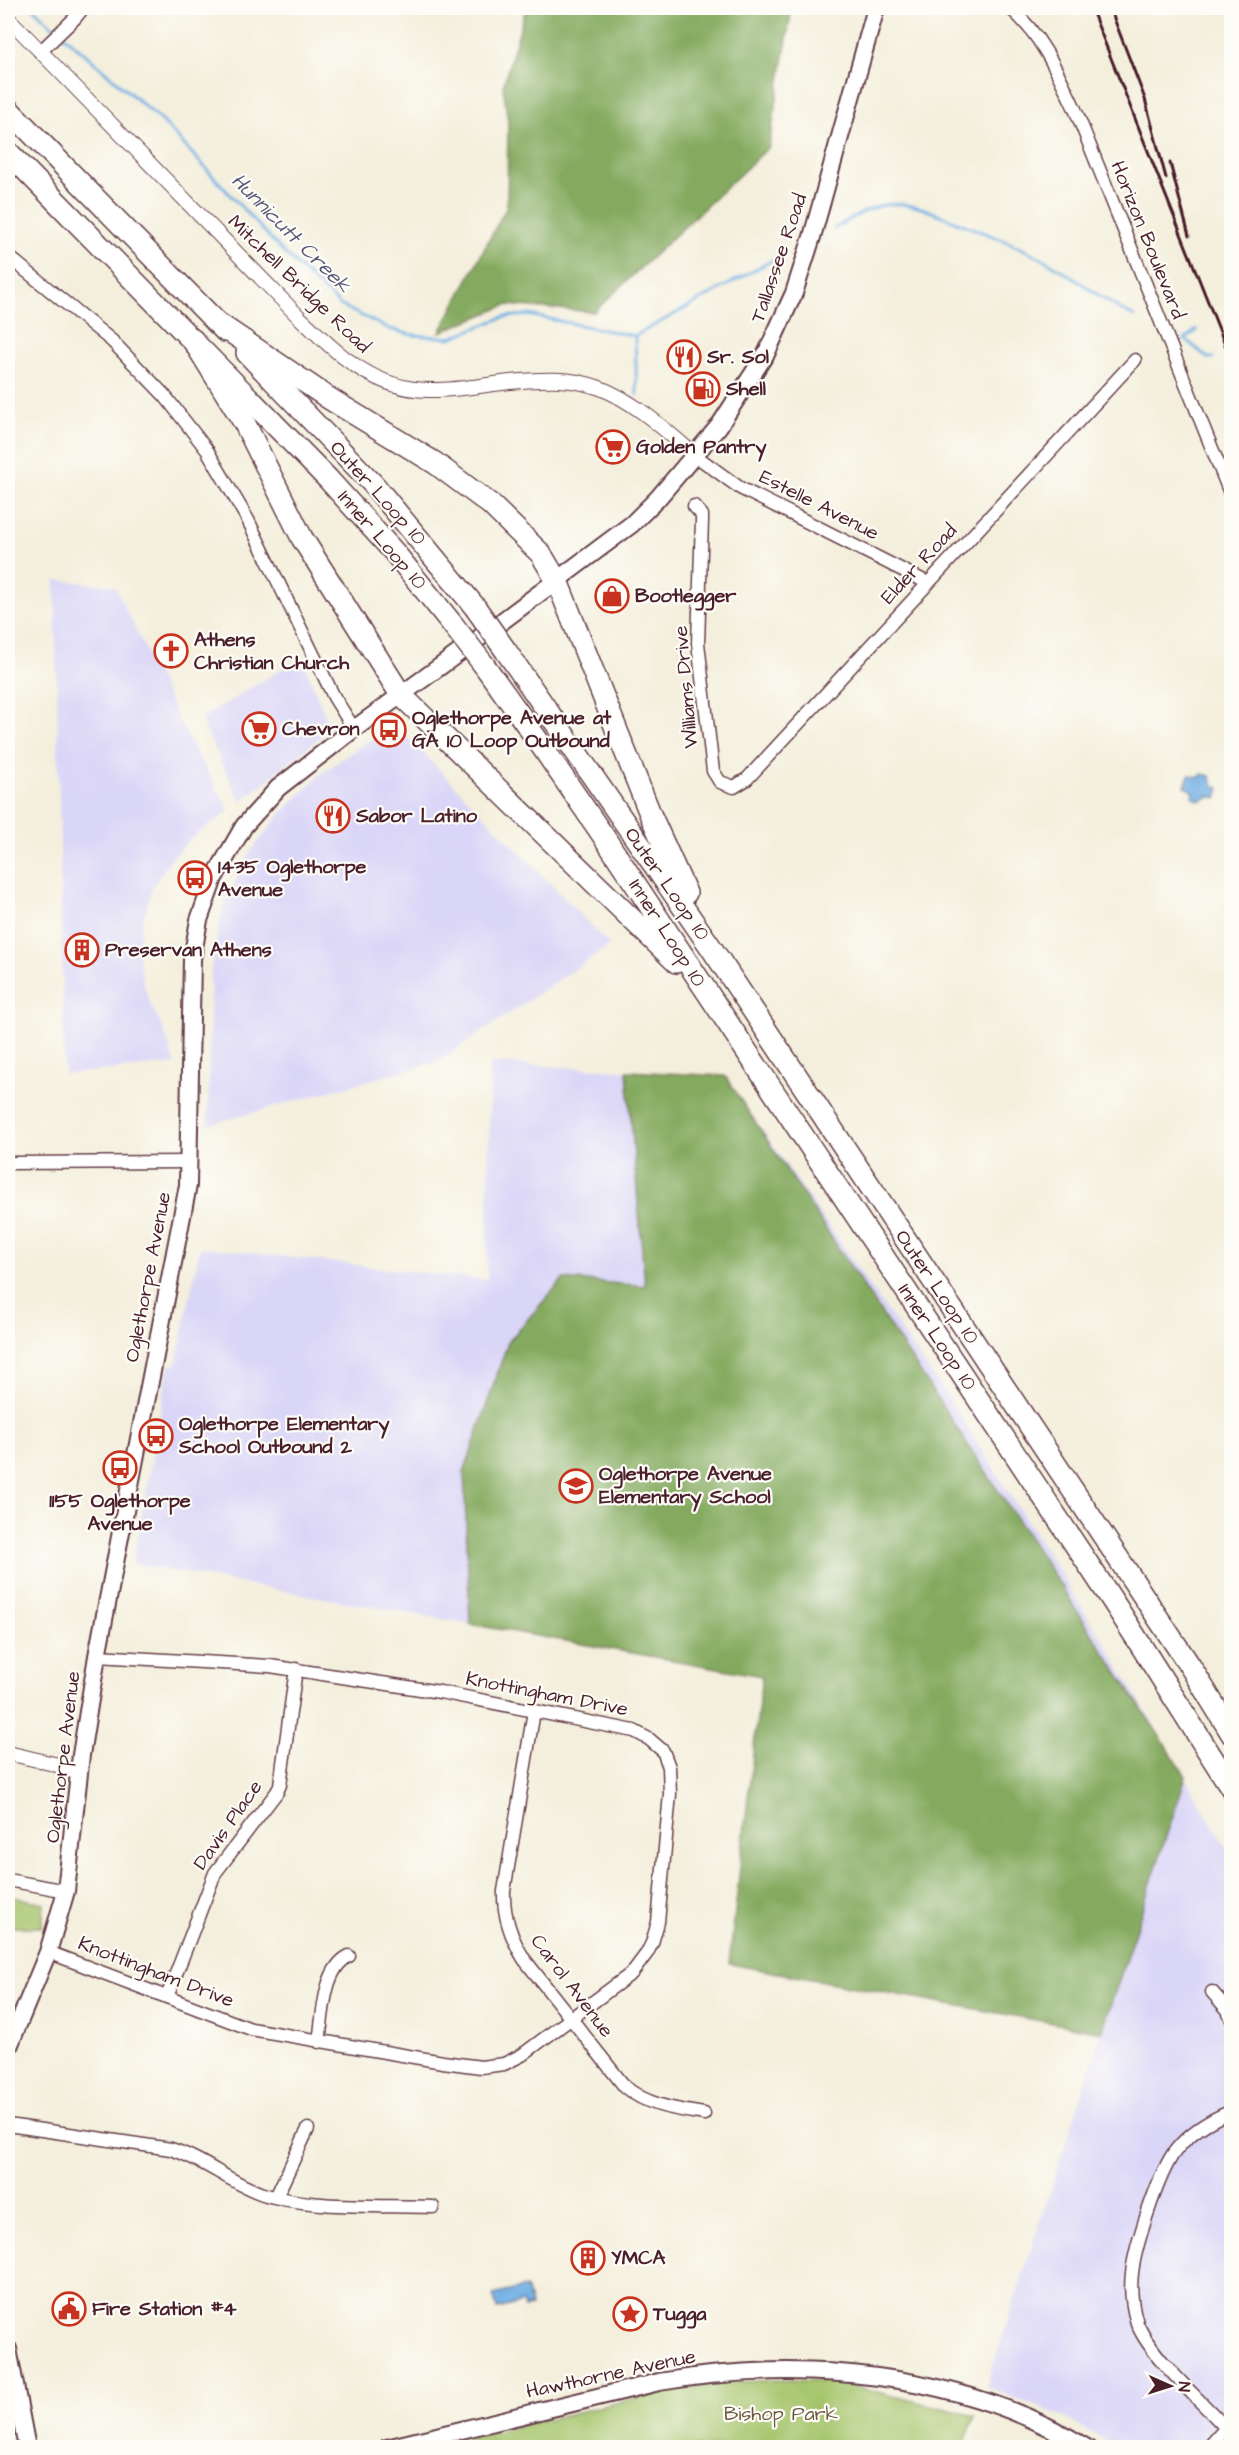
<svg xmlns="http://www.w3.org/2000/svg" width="1239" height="2455" font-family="'Architects Daughter',sans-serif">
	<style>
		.built { fill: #dad6f7 }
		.green { fill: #a5c46b; stroke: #78724b; stroke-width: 1.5 }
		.forest { fill: #84aa5f; stroke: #676445; stroke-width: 1.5 }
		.water { fill: #70aee3; stroke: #5d6687; stroke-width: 1.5 }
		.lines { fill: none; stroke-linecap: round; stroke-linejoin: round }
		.stream { stroke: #70aee3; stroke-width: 3 }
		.minor-casing { stroke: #643e46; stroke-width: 15 }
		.tertiary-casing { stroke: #643e46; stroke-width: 16 }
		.secondary-casing { stroke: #643e46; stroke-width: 20 }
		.motorway-casing { stroke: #643e46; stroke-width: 24 }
		.minor { stroke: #fff; stroke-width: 12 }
		.tertiary { stroke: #fff; stroke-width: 14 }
		.secondary { stroke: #fff; stroke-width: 16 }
		.motorway { stroke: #fff; stroke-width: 21 }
		.rail { stroke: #4a1f2b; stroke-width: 3 }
		.motorway-bridge-casing { stroke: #643e46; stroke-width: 24; stroke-linecap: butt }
		.motorway-bridge { stroke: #fff; stroke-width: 21 }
		.labels { text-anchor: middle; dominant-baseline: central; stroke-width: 4.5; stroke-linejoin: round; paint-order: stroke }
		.street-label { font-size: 20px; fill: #4a1f2b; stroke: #fdfcf7 }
		.poi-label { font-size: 20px; font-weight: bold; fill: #4a1f2b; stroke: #fdfcf7; text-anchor: start }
		.park-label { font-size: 20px; fill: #6a5941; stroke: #fdfcf7 }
		.water-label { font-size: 21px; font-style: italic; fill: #595875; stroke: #fdfcf7 }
	</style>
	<rect width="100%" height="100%" fill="#fdfcf7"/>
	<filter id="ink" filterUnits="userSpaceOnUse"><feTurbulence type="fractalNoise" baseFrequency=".0167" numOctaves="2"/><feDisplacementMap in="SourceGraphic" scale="12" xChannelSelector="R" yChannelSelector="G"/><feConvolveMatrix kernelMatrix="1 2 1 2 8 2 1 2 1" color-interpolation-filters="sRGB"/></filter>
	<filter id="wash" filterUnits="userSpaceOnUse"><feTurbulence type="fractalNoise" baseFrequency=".008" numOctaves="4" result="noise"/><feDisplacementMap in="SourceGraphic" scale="24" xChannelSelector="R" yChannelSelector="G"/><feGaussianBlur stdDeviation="1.35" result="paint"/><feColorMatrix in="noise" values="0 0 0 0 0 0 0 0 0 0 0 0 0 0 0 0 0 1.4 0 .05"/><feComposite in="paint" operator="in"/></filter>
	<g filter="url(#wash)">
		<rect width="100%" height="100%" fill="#f4efdc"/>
		<g class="built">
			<path d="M55,580L115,586L183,729L230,811L190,839L168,863L153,886L142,921L138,954L143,982L151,1006L163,1029L175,1064L64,1074Z"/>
			<path d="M302,657L330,729L241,802L200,719Z"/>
			<path d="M394,723L610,945L439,1061L208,1125L211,967L222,912L240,871L251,851L277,818L319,775Z"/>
			<path d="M490,1063L725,1076L954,1407L1107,1646L1231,1855V2447H1118L1059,2415L986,2387L1102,2032L729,1964L762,1676L133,1564L169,1365H176L200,1247L487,1280Z"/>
		</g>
		<g class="green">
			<path d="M8,1896L44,1903L42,1927H8Z"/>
			<path d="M772,2380L832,2381L975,2416L963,2447H428L641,2397L710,2384Z"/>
		</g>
		<g class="forest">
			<path d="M526,8H792L769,147L594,312L507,305L440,332L507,206L508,122L503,86Z"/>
			<path d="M627,1071L725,1076L1186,1776L1102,2032L729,1964L762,1676L470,1624L464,1472L508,1342L563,1279L645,1286Z"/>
		</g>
		<g class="water">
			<path d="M1202,774L1210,776L1214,786L1220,788L1217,798L1210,796L1209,798L1205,797L1203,800H1198L1192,796L1194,792L1185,786L1189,775L1200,777Z"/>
			<path d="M526,2287L531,2306L524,2308L522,2303L497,2309L493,2295Z"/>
		</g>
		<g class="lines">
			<g class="stream">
				<path d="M33,8L58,31"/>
				<path d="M63,35L163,122L284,253L340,305L389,329L413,335L450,338L504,317L529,315L635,336L780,256"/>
				<path d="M834,229C852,218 872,205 893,204C915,203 934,213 954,221C985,233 1017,244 1046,261C1077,278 1103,301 1135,317"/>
				<path d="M1197,330L1185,339L1208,358H1213"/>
				<path d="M635,337L637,395"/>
			</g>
		</g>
	</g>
	<g filter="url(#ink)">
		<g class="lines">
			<defs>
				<g id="minor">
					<path d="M1010,8C1041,34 1058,73 1075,109L1232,498"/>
					<path d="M40,52L75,18L83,8"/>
					<path d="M8,256L112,341L165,396L207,450L248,520L334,697L354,729"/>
					<path d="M696,456L740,488L928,583"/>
					<path d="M694,506L702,515V520L698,643L713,771L720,782L734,787L747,779L1135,360"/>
					<path d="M8,1163L189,1162"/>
					<path d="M534,1711L504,1891C503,1917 511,1938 524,1959L625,2087C648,2106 675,2109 704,2114"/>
					<path d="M8,1880L66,1891"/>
					<path d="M48,1952L251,2029L443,2062L481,2067L504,2064L522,2055L632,1973L647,1953L652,1943L658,1922L670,1794L669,1767L663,1751L649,1739L634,1731L440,1692L270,1666L97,1656"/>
					<path d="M1212,1992L1228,2010L1232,2020"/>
					<path d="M167,1997L215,1873L277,1792L280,1785L296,1669"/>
					<path d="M319,2042C323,2016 323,1969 349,1956"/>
					<path d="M8,2125L171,2149C204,2159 230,2183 263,2194C310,2209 382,2205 433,2207"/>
					<path d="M276,2197L308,2129"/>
					<path d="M1225,2427C1200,2400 1149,2355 1137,2323C1132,2307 1130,2290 1132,2273C1135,2246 1159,2171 1176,2150C1190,2132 1210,2120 1232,2111"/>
					<path d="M1208,2448L1231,2422"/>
				</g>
				<g id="tertiary">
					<path d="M8,18L298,316C336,352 372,389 428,390C455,391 483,385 510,382C541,379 570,377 600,388C636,402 666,431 696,456"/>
					<path d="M8,1753L54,1764L78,1773"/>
				</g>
				<g id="secondary">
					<path d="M8,2049L48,1952L66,1891L81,1755L97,1656L188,1185L192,959L199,920L214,878L244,826L278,788L350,732L493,628L632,524L658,498L719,426L767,352L794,293L812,237L876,8"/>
					<path d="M8,2349L27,2448"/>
					<path d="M387,2448L659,2382C802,2358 960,2371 1087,2448"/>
				</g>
				<g id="motorway">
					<path d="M8,109L225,331"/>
					<path d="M8,152L328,479L394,552L453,625"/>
					<path d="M216,322L330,399L435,463L490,504L541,554L557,581L651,816L686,893"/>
					<path d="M193,340L245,424L302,538L401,695L676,962"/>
					<path d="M247,353L373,484L475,607"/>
					<path d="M506,651L710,946L1190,1666L1232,1734"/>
					<path d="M484,665L534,735L604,837L1114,1603L1232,1789"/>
				</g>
			</defs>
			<use href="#minor" class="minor-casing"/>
			<use href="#tertiary" class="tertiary-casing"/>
			<use href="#secondary" class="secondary-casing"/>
			<use href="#motorway" class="motorway-casing"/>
			<use href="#minor" class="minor"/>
			<use href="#tertiary" class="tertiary"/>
			<use href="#secondary" class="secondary"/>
			<use href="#motorway" class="motorway"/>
			<g class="rail">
				<path d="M1091,8L1232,362"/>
				<path d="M1110,8L1145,99L1166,178"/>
				<path d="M1170,163L1189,236"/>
			</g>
			<defs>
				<g id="motorway-bridge">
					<path d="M475,607L506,651"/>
					<path d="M453,625L484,665"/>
				</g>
			</defs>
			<use href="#motorway-bridge" class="motorway-bridge-casing"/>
			<use href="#motorway-bridge" class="motorway-bridge"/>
		</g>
	</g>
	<defs>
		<symbol id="restaurant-ring" viewBox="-11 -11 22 22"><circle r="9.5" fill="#fdfcf7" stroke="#c8321e" stroke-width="1.5"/><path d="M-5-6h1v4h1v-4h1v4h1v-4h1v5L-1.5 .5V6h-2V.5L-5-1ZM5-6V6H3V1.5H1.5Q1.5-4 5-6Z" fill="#c8321e"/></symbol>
		<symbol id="fuel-ring" viewBox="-11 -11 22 22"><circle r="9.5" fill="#fdfcf7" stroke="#c8321e" stroke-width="1.5"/><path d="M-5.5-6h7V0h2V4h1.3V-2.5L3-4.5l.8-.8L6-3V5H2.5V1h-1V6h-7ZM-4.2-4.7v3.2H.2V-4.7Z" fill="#c8321e"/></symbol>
		<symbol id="supermarket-ring" viewBox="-11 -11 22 22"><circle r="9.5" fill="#fdfcf7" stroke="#c8321e" stroke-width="1.5"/><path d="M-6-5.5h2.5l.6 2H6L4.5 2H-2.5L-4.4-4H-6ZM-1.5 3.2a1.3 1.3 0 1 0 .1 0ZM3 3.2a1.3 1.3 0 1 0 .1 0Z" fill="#c8321e"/></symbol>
		<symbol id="shop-ring" viewBox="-11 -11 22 22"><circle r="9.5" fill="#fdfcf7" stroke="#c8321e" stroke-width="1.5"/><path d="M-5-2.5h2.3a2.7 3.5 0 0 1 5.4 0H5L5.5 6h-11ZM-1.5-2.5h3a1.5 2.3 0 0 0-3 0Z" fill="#c8321e"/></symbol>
		<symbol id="church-ring" viewBox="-11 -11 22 22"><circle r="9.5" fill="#fdfcf7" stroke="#c8321e" stroke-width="1.5"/><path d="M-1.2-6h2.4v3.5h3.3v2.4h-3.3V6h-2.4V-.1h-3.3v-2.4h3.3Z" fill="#c8321e"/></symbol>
		<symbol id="bus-ring" viewBox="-11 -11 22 22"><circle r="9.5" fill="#fdfcf7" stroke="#c8321e" stroke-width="1.5"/><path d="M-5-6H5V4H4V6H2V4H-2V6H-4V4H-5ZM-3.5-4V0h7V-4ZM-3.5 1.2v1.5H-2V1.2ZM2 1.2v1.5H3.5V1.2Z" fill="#c8321e"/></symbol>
		<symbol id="building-ring" viewBox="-11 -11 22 22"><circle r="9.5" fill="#fdfcf7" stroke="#c8321e" stroke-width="1.5"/><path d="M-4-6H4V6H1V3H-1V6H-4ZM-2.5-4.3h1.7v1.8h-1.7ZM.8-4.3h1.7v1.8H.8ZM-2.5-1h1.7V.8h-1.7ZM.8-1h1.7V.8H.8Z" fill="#c8321e"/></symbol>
		<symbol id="school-ring" viewBox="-11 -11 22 22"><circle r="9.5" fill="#fdfcf7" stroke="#c8321e" stroke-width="1.5"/><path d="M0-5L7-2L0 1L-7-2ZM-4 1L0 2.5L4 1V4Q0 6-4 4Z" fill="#c8321e"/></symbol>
		<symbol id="civic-ring" viewBox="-11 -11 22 22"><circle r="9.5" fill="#fdfcf7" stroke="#c8321e" stroke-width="1.5"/><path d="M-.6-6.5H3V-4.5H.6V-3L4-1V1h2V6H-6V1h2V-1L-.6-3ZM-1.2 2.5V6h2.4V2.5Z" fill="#c8321e"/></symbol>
		<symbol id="sight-ring" viewBox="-11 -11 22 22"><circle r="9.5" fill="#fdfcf7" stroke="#c8321e" stroke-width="1.5"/><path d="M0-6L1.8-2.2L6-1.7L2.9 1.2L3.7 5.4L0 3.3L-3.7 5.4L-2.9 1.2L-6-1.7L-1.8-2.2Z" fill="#c8321e"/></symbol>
	</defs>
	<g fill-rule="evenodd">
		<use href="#restaurant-ring" x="665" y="338" width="38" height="38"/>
		<use href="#fuel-ring" x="684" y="370" width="38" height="38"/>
		<use href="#supermarket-ring" x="594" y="428" width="38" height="38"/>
		<use href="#shop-ring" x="593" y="577" width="38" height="38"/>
		<use href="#church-ring" x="152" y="632" width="38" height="38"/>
		<use href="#supermarket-ring" x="240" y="710" width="38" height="38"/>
		<use href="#bus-ring" x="370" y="711" width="38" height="38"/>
		<use href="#restaurant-ring" x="314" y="797" width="38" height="38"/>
		<use href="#bus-ring" x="176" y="859" width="38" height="38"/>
		<use href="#building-ring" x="63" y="931" width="38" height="38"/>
		<use href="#bus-ring" x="137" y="1417" width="38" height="38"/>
		<use href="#bus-ring" x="101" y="1449" width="38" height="38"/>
		<use href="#school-ring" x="557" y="1467" width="38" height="38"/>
		<use href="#building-ring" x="569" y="2239" width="38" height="38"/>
		<use href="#civic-ring" x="50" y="2290" width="38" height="38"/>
		<use href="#sight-ring" x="611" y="2295" width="38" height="38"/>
	</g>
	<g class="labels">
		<g class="street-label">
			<text transform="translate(1148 240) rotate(68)">Horizon Boulevard</text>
			<text transform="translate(779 258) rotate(-71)">Tallassee Road</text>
			<text transform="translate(299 284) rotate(44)">Mitchell Bridge Road</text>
			<text transform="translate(378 493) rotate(48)">Outer Loop 10</text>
			<text transform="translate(819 505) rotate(27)">Estelle Avenue</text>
			<text transform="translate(382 540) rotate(49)">Inner Loop 10</text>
			<text transform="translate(919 564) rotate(-47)">Elder Road</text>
			<text transform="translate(686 687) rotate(-95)">Williams Drive</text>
			<text transform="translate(667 884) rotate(55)">Outer Loop 10</text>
			<text transform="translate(667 933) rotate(57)">Inner Loop 10</text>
			<text transform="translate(148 1277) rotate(-79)">Oglethorpe Avenue</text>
			<text transform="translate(937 1287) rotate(56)">Outer Loop 10</text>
			<text transform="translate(937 1337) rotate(56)">Inner Loop 10</text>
			<text transform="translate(547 1694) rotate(11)">Knottingham Drive</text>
			<text transform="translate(63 1757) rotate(-83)">Oglethorpe Avenue</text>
			<text transform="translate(228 1825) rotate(-55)">Davis Place</text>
			<text transform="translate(156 1972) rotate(21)">Knottingham Drive</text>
			<text transform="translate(572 1986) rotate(53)">Carol Avenue</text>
			<text transform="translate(611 2374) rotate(-12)">Hawthorne Avenue</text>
		</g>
		<g class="poi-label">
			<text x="707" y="357">Sr. Sol</text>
			<text x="726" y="389">Shell</text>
			<text x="636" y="447">Golden Pantry</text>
			<text x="635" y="596">Bootlegger</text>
			<text x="194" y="640">Athens<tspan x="194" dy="23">Christian Church</tspan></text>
			<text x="412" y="718">Oglethorpe Avenue at<tspan x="412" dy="23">GA 10 Loop Outbound</tspan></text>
			<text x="282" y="729">Chevron</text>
			<text x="356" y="816">Sabor Latino</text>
			<text x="218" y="867">1435 Oglethorpe<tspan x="218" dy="23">Avenue</tspan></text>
			<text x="105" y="950">Preservan Athens</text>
			<text x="179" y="1424">Oglethorpe Elementary<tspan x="179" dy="23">School Outbound 2</tspan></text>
			<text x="599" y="1474">Oglethorpe Avenue<tspan x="599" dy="23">Elementary School</tspan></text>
			<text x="120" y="1501" text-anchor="middle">1155 Oglethorpe<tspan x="120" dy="23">Avenue</tspan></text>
			<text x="611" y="2258">YMCA</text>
			<text x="92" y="2309">Fire Station #4</text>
			<text x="653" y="2314">Tugga</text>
		</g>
		<g class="park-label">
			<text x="781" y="2414">Bishop Park</text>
		</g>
		<g class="water-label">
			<text transform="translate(291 233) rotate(45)">Hunnicutt Creek</text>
		</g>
	</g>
	<rect width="1239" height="2455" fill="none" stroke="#fdfcf7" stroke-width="30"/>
	<g transform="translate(1170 2386) rotate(93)" stroke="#fdfcf7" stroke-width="4.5" paint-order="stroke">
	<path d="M0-4.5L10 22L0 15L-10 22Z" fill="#4a1f2b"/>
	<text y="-9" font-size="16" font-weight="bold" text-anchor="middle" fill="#4a1f2b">N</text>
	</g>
</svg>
